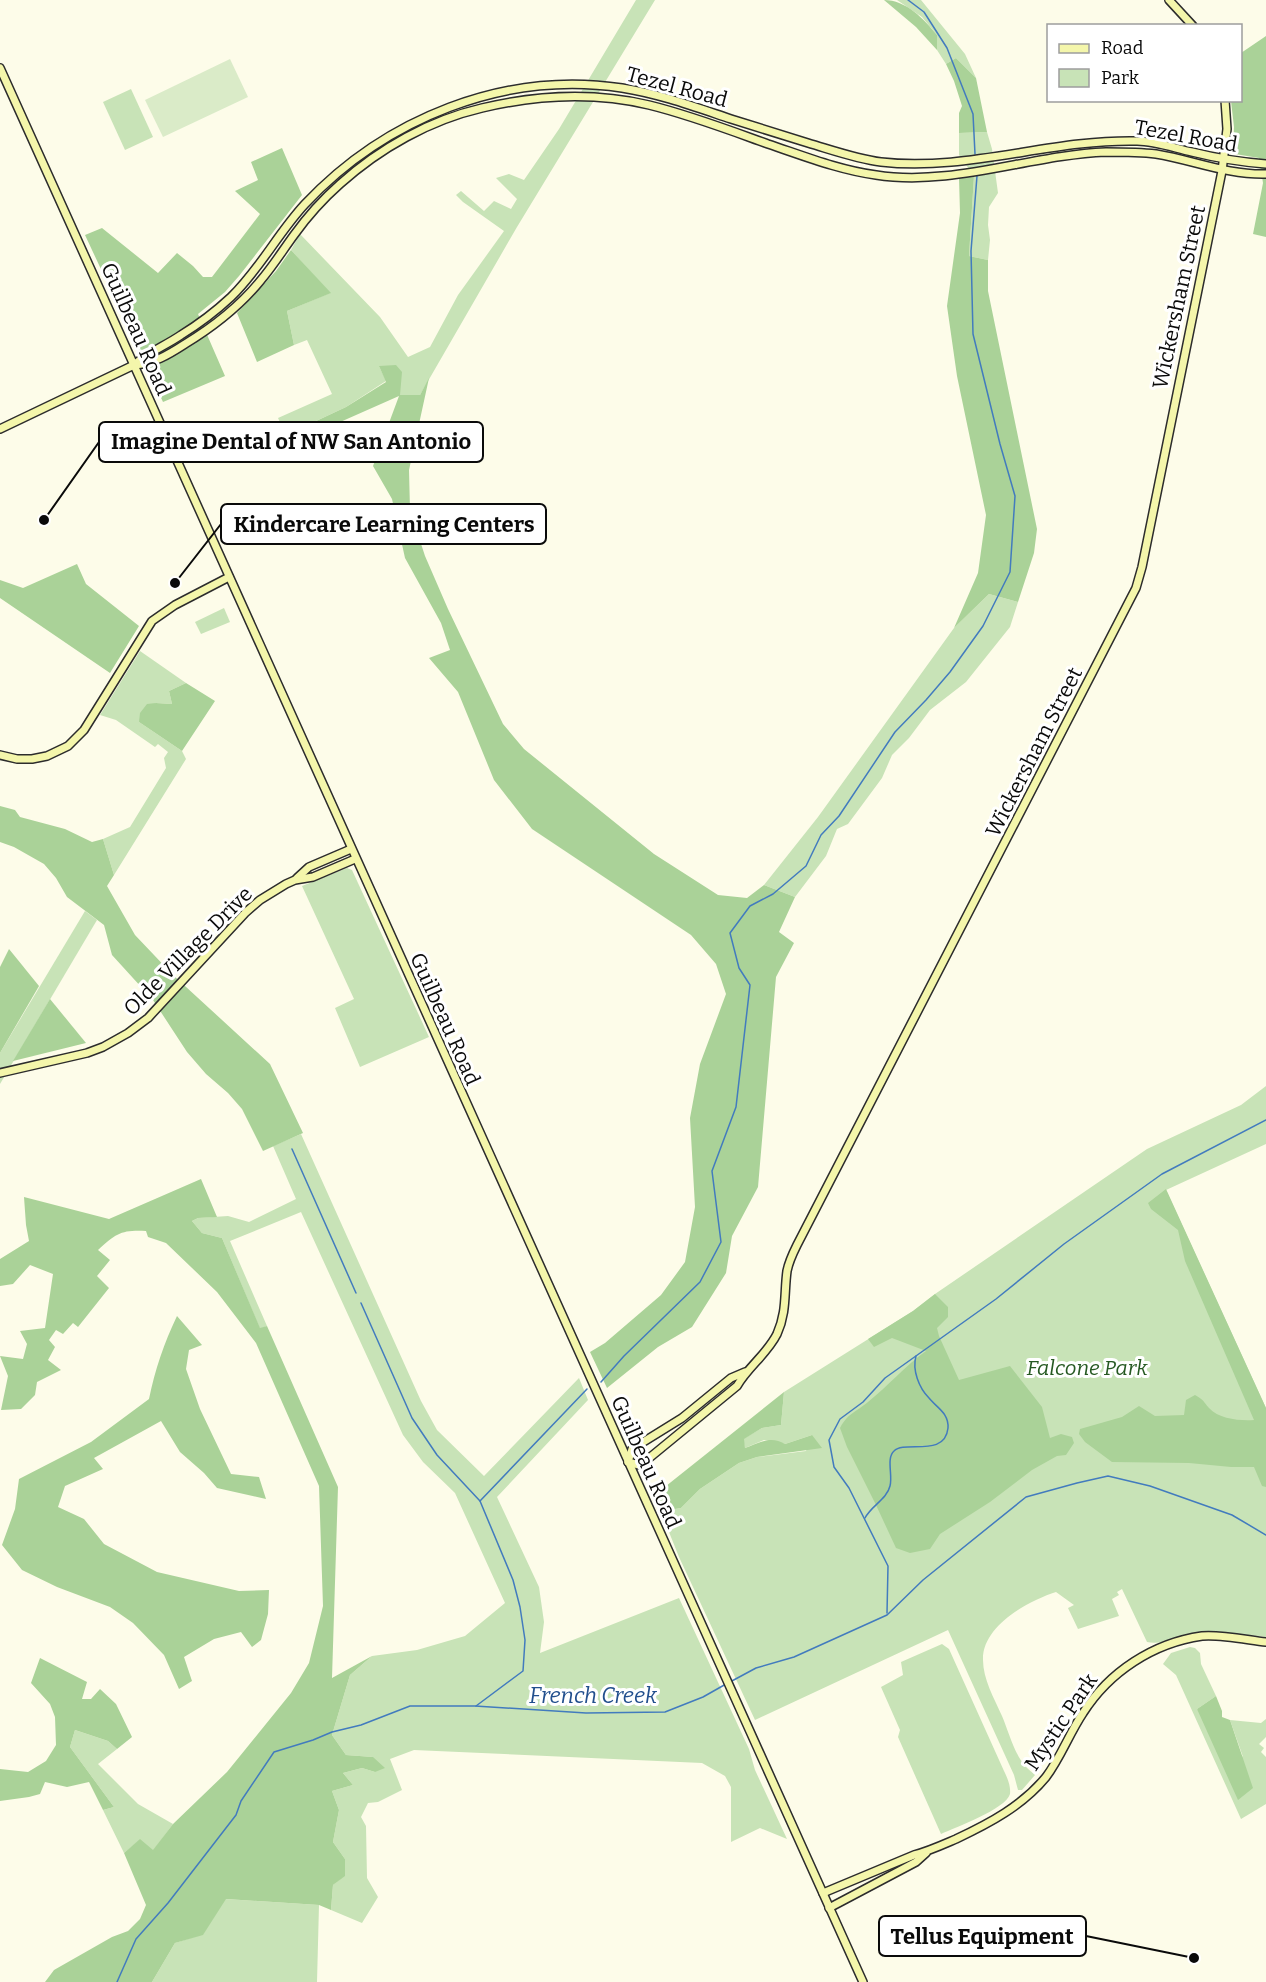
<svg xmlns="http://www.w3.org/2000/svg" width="1266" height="1982" font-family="Bitter,serif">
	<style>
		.green { fill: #c8e3b7 }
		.forest { fill: #aad298 }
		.pitch { fill: #daebc8 }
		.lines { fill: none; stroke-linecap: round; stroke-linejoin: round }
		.stream { stroke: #427bbe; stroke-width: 1.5 }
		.secondary-casing { stroke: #2c2c2c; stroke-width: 10 }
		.secondary { stroke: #f4f6ab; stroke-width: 7 }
		.labels { text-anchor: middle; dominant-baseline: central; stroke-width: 6; stroke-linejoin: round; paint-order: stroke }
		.street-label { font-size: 21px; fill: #0a0a0a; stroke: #fff }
		.park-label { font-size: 21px; font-style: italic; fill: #265922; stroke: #fff }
		.water-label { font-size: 22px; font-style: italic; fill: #224f8d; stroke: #fff }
		.leader { fill: none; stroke: #0a0a0a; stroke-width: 2 }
		.callout-dot { fill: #0a0a0a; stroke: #fff; stroke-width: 2 }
		.callout { fill: #fff; stroke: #0a0a0a; stroke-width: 2 }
		.callout-label { font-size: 22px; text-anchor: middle; font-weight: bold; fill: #0a0a0a }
	</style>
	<rect width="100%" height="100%" fill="#fdfce9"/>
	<g class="green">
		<path d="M636,0H655L517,227L420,395H400L379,366L386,381L346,407L286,435L278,418L332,394L307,340L294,345L287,311L330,293L291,250L300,234L380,317L408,357L430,347L458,295L504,231L463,202L456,195L461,191L484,211L494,201L511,209L517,199L496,178L509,174L524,180L559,129Z"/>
		<path d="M897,0H921L965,54L976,78L956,58L946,64L937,50V35L922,17Z"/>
		<path d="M131,89L153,137L125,150L103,102Z"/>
		<path d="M987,132L992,149L998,193L989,207L988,225L990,240L988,260L969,256L974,176L959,155V133Z"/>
		<path d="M989,594L1018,602L1010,627L966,682L930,710L909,738L892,755L882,778L848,824L837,829L826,856L795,897L764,885L818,817L954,628Z"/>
		<path d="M224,608L230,622L201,634L195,622Z"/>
		<path d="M140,651L186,683L169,691L172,704L156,703L139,722L182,751L186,759L114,875L103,839L130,827L166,768L164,758L168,752L158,744L155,747L116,720L100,715Z"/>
		<path d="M347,868L352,870L429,1037L360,1067L335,1008L354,999L302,886Z"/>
		<path d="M85,911L97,920L0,1084V1053Z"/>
		<path d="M1266,1086V1144L1166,1190L1266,1408V1637C1242,1634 1218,1632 1194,1635C1178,1637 1162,1645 1147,1642L1122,1589L1117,1592L1119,1595L1112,1599L1119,1616L1078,1629L1068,1608L1074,1605L1056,1592C1028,1601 982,1626 983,1660C983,1679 994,1698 1002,1716C1008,1730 1013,1749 1022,1762C1025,1767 1031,1771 1035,1775L1022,1790H1018L1014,1775L948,1630L755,1720L679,1557L663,1517L669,1510L681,1508L700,1489L739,1463L757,1457L806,1451L812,1435L785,1444L764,1440L745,1448L743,1439L762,1428L781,1425L784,1392L913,1311L935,1294L1147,1149L1241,1105Z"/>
		<path d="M301,1134L421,1401L437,1430L484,1476L579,1378L588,1400L497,1497L539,1587L544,1622L540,1653L679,1598L749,1749L755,1770L787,1839L760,1828L731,1842V1787L725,1776L702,1763L414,1750L390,1759L402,1790L378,1802L368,1803L361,1817L366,1826L367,1878L378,1897L362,1923L331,1910L333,1885L345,1875V1859L333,1842L339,1810L332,1791L353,1785L343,1773L362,1768L375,1772L373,1757L346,1755L332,1735L350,1675L372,1656L417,1650L465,1636L505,1603L455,1493L423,1462L403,1435L301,1212L230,1241L267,1326L260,1329L222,1238L202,1233L192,1221L198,1218L228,1216L249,1222L296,1199L273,1146Z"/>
		<path d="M942,1644L949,1649L1004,1771C1007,1777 1011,1786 1010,1794C1006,1809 956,1827 941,1834L898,1737L900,1730L881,1687L903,1675L901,1662Z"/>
		<path d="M1190,1647L1195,1648L1200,1653L1201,1664L1216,1696L1197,1709L1243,1757L1230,1720L1261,1723L1266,1719V1737L1259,1744L1264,1748L1261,1752L1266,1757V1804L1241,1819L1176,1675L1163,1664L1171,1653Z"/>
		<path d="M75,1730L108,1741L117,1749L98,1764L138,1804L173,1824L153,1851L140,1840L124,1853L103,1810L114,1807L70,1747Z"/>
		<path d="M225,1899L319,1905L317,1982H152L175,1943L203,1934Z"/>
	</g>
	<g class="forest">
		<path d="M884,0C906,0 924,19 937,35V50L916,27Z"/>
		<path d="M1266,36V237L1253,234L1263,183L1259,158L1235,154L1233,149L1234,127L1231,101L1240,100L1241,53Z"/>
		<path d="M956,58L976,78L987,132L959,133V113L962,106L954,81L946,64Z"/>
		<path d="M282,148L302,195L239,276L225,292L198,314L225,376L163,402L85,235L102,228L158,273L177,253L193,266L203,277H212L260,214L235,191L258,180L251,162Z"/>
		<path d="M974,176L969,256L988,260V291L1037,529L1034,553L1018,602L989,594L954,628L978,573L986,515L957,376L947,306L960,213L959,178Z"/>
		<path d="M291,250L331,293L287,311L294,345L257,362L237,313L276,271Z"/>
		<path d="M396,365L402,372L400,395H420L429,378L409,470L410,510L425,556L448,609L503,724L524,749L654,854L718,895L747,898L764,885L795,897L779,932L794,943L776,977L758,1187L732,1236L726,1273L692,1327L658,1347L607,1388L590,1352L605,1343L661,1295L685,1262L695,1207L690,1118L700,1064L726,994L716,964L691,935L532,829L494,780L458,692L429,658L450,650L441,623L405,558L392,499L373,466L399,396L286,446L282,437L346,407L386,382L379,366Z"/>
		<path d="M77,564L86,584L139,626L110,673L0,598V580L23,588Z"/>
		<path d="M186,683L215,701L182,751L139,722L140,713L147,704L156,703L172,704L169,691Z"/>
		<path d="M0,806L15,810L20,817L65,829L92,842L103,839L114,875L107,886L135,935L173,975L270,1064L303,1133L263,1151L242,1109L228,1093L206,1074L187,1052L153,1000L112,955L104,925L67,897L56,878L44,864L14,847L0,842Z"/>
		<path d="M9,949L39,986L0,1053V967Z"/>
		<path d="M50,999L86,1043L13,1061Z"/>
		<path d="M201,1179L217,1217L198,1218L192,1221L202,1233L222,1238L260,1328L267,1326L338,1487L332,1678L372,1656L350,1675L332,1735L346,1755L373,1757L385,1768L375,1772L362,1768L343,1773L353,1785L332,1791L339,1810L333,1842L345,1859V1876L333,1885L331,1910L319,1905L226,1899L203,1935L175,1943L152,1982H45L54,1970L112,1937L128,1931L140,1919L146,1905L124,1853L140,1839L153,1850L173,1824L227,1772L291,1693L309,1663L323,1606L319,1486L256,1343L217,1292L166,1243L148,1237L146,1231C121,1230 117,1233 98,1250L110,1260L97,1276L109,1288L78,1327L73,1323L63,1334L56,1330L49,1340L55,1347L48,1360L61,1370L37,1382L35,1395L21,1409L1,1410L8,1376L0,1356L23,1359L27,1344L20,1331L45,1328L53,1274L30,1265L13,1284L0,1286V1259L29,1241L26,1225L24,1197L109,1219Z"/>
		<path d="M1166,1189L1266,1408V1487L1262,1486L1254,1467H1231L1189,1463L1112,1462L1085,1442L1079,1434L1080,1429L1122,1417L1139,1406L1155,1416L1184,1415L1186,1400L1195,1395C1204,1400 1203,1401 1209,1408C1219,1419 1240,1421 1254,1420L1185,1261L1178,1230L1151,1209L1148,1203Z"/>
		<path d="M935,1294L948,1307V1317L937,1328L939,1336L959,1380L1010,1366L1042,1407L1050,1438L1061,1434L1072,1437L1074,1443L1066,1455L1057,1456L1032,1470L990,1502L940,1534L930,1549L910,1553L896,1548L876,1505L847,1447L840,1428C848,1413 856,1412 868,1402C888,1386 905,1366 926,1351L892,1338L874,1347L868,1339L913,1311Z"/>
		<path d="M177,1316L202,1345L189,1350L186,1369L200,1409L231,1474L259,1477L266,1499L217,1488L204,1473L180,1452L161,1421L94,1458L103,1469L65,1486L58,1507L84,1519L104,1544L157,1572L239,1591L269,1590L268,1614L261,1640L252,1647L241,1632L214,1639L184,1657L192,1681L179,1689L164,1655L133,1623L110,1607L57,1587L22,1570L2,1545L15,1509L19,1479L91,1442L149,1399C155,1370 164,1343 177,1316Z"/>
		<path d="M784,1392L781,1425L762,1428L744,1439L745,1448C758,1443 771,1435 785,1444L812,1435L822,1448L757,1457L739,1463L700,1489L681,1508L669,1510L663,1517L656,1494Z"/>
		<path d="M40,1658L87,1682L82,1699H91L100,1689L116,1704L132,1737L117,1749L108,1741L75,1730L70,1747L114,1807L103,1810L89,1782L67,1787L45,1782L40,1794L29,1797L0,1801V1769L28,1772L46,1761L56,1745L55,1717L50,1704L31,1683Z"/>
		<path d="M1216,1696L1222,1711V1717L1230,1720L1253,1788L1238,1800L1197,1709Z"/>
	</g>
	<path class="pitch" d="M230,59L248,97L163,137L145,100Z"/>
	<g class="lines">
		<g class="stream">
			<path d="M908,0L924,12L947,48L973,114L975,154"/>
			<path d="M292,1149L356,1293"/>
			<path d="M361,1303L412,1418L437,1455L480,1501L513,1580L520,1607L525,1640L523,1671L476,1706"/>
			<path d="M601,1382L624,1356L700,1282L721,1242L712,1171L736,1107L750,985L739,968L730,933L750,906L773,894L806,866L821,835L839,816L895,732L926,700L950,672L983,626L1010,572L1015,496L1000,444L973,334L971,251L977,176"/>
			<path d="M480,1501L587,1389"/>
			<path d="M865,1518C871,1506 887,1499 890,1486C893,1476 886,1458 894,1451C905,1440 945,1458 948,1428C949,1413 937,1408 929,1398C919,1388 912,1370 916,1356"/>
			<path d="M887,1613L888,1566L849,1488L834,1467L829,1440L840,1419L863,1402L885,1378L996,1299L1064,1244L1162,1174L1266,1120"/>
			<path d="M730,1682L756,1668L794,1657L887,1615L923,1580L1026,1497L1077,1483L1108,1476L1150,1486L1232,1515L1266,1535"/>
			<path d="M117,1982L136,1939L168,1903L236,1815L241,1801L274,1752L313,1740L332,1732L361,1725L410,1706H475L586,1713L665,1712L703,1697L726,1684"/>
		</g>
		<defs>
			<g id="secondary">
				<path d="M1169,0L1193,26"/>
				<path d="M0,68L863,1982"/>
				<path d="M134,365C153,364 168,355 185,344C213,327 240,306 261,280C273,266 283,250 294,235C307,217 323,199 340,184C380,148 430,120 482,108C537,95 594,92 649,105C690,115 729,130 768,144C804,156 839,170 876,175C952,187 1030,155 1106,152C1123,152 1139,152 1156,154C1193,160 1227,175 1266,174"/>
				<path d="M0,429L134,365C148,352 165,346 181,335C199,324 216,311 231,297C260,269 278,233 305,204C385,119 504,70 622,88C660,94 695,107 731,119C756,127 782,135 808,143C832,150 857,159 881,162C966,172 1051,139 1137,141C1155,141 1174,148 1192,152C1216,158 1241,162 1266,164"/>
				<path d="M0,755L17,759H32L47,756L68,746L84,730L152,621L175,605L229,577"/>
				<path d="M297,878L309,867L351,849"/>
				<path d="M0,1073L87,1053L103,1047L128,1033L148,1018L245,913L260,900L286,884L295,880L313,877L355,859"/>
				<path d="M628,1462L639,1465L648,1459L737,1386C748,1367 767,1354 777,1334C787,1312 784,1293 787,1271C789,1261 793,1253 797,1245L1136,588L1142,567L1222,171L1227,129L1225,100"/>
				<path d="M628,1462L632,1449L682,1418L731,1378L745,1372"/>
				<path d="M823,1893L914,1855C929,1851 942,1845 956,1839C990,1823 1022,1806 1046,1777C1061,1757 1069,1734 1083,1713C1109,1672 1153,1643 1202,1636C1219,1634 1248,1640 1266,1642"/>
				<path d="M829,1908L916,1862L926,1853"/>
			</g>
		</defs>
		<use href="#secondary" class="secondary-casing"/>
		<use href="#secondary" class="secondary"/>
	</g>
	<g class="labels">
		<g class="street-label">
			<text transform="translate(677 87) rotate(15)">Tezel Road</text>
			<text transform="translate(1186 136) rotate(10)">Tezel Road</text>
			<text transform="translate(1179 297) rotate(-78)">Wickersham Street</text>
			<text transform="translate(136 329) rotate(66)">Guilbeau Road</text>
			<text transform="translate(1034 752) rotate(-63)">Wickersham Street</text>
			<text transform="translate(188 951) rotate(-45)">Olde Village Drive</text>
			<text transform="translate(445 1019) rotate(66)">Guilbeau Road</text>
			<text transform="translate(646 1462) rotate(66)">Guilbeau Road</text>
			<text transform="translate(1061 1722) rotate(-56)">Mystic Park</text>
		</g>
		<g class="park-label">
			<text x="1087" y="1368">Falcone Park</text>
		</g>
		<g class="water-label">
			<text x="593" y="1695">French Creek</text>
		</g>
	</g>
	<path class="leader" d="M44 520L99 442M175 583L221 524M1194 1958L1086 1936"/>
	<g class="callout-dot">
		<circle cx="44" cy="520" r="6"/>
		<circle cx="175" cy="583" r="6"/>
		<circle cx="1194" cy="1958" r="6"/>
	</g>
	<g class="callout">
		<rect x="99" y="422" width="384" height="40" rx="6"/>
		<rect x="221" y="504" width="325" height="40" rx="6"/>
		<rect x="879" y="1916" width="207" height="40" rx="6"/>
	</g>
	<g class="callout-label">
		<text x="291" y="449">Imagine Dental of NW San Antonio</text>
		<text x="384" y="532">Kindercare Learning Centers</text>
		<text x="982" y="1944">Tellus Equipment</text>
	</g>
	<rect x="1047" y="24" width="195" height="78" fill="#ffffff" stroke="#9d9d9d" stroke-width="1.5"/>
	<rect x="1059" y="44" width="30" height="9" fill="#f4f6ab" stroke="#9d9d9d" stroke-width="1.5"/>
	<text x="1101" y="54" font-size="18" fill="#0a0a0a">Road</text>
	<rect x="1059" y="69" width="30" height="18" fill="#c8e3b7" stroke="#9d9d9d" stroke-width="1.5"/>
	<text x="1101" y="84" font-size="18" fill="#0a0a0a">Park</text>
</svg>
